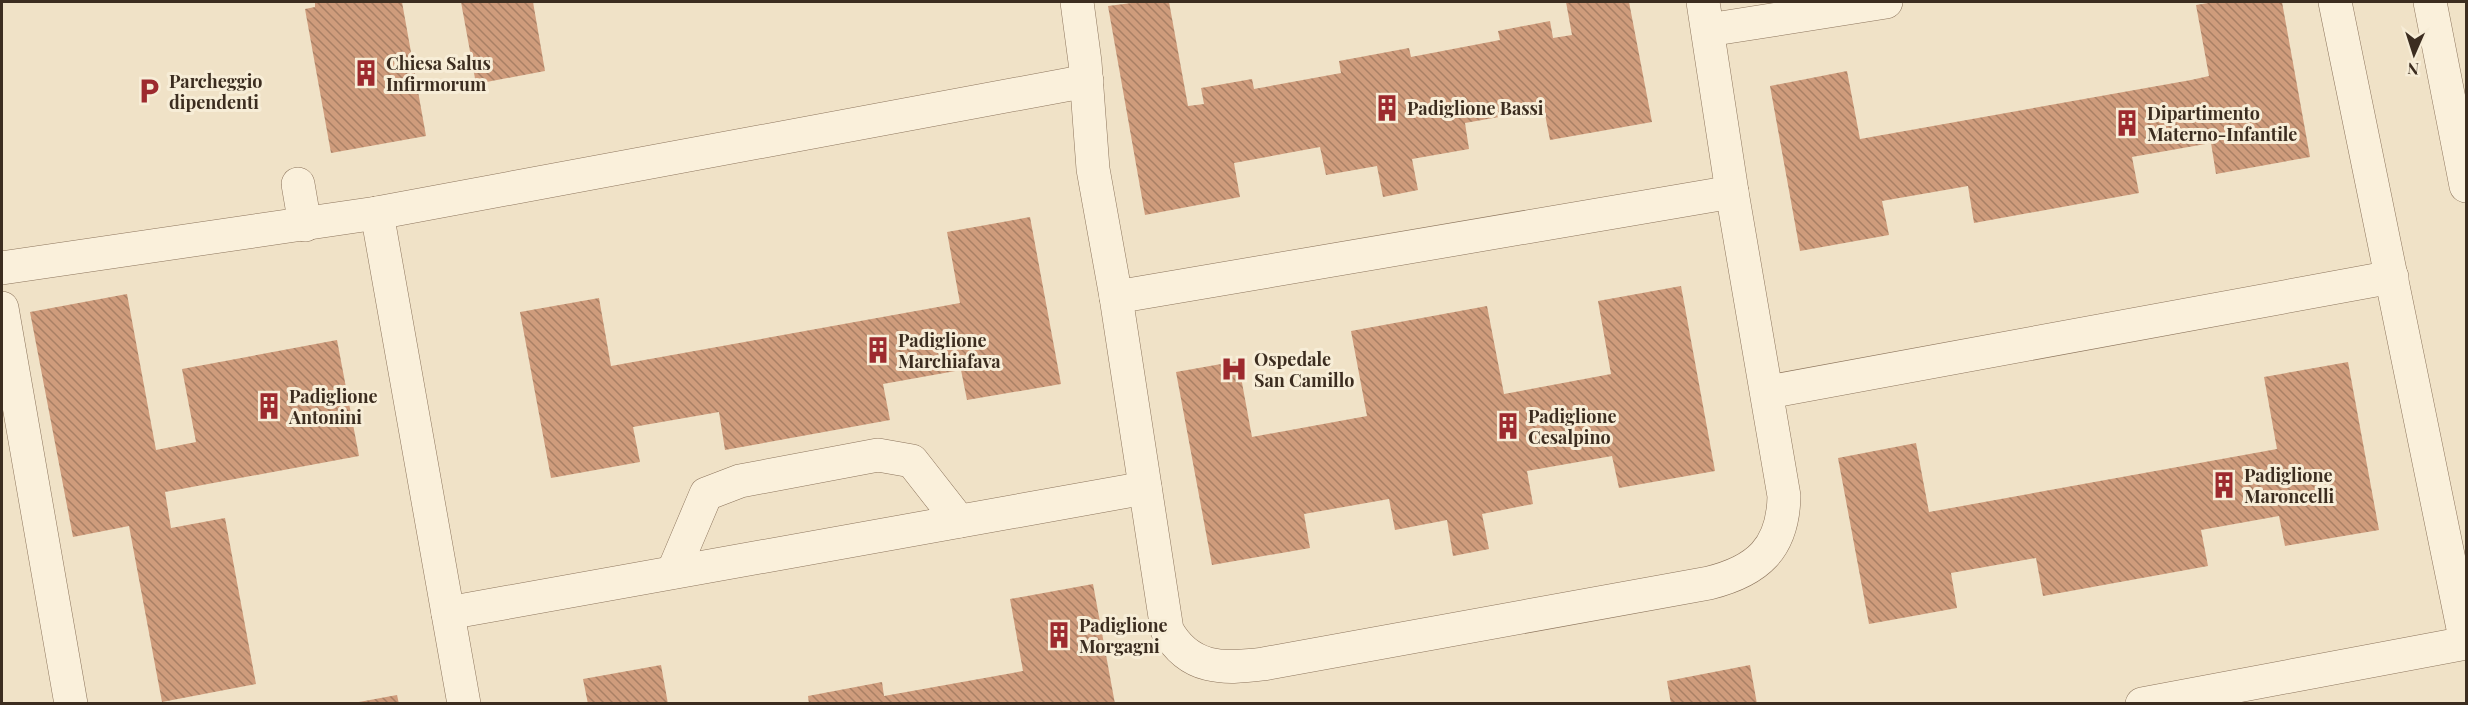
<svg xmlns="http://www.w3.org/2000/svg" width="2468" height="705" font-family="'Playfair Display',serif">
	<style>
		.building { fill: url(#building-back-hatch) }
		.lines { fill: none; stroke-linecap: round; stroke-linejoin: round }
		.minor-casing { stroke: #8c745c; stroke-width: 34 }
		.minor { stroke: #faf0db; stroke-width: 33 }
		.labels { text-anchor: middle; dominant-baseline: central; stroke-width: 6; stroke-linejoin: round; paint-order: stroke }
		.poi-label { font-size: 18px; font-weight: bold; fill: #3c2d20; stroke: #f7edd7; text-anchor: start }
	</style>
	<defs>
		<pattern id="building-back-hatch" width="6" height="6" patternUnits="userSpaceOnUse" patternTransform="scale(1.5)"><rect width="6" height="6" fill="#cf9c7c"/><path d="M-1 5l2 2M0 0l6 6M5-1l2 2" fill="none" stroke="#a98065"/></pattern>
	</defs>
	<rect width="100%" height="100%" fill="#f0e2c7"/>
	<g class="building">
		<path d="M315,2H402L426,136L331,153L305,9L315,7Z"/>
		<path d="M461,2H533L545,71L476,84Z"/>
		<path d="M1139,2H1169L1188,106L1204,104L1201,88L1252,79L1254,89L1341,73L1339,61L1409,48L1411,57L1500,40L1498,31L1550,21L1553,38L1572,35L1566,2H1629L1652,122L1550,140L1544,109L1465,123L1469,149L1412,159L1418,190L1383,197L1377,166L1326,175L1320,147L1234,163L1240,197L1145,215L1108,6Z"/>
		<path d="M2214,2H2282L2310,157L2216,174L2211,143L2132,157L2139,193L1974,223L1968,186L1882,201L1889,235L1800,251L1770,86L1847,71L1860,139L2191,80L2209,76L2196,5Z"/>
		<path d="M1030,217L1061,384L967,400L961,370L883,384L890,420L725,450L719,412L633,427L640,462L551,478L520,312L599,298L611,366L960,303L947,232Z"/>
		<path d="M1681,286L1715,471L1619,488L1612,456L1527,471L1533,504L1482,514L1489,549L1453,556L1447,520L1395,530L1389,499L1304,514L1310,548L1212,565L1176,372L1238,361L1252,437L1367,416L1351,331L1487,306L1504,394L1611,374L1598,301Z"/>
		<path d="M127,294L156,450L196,442L182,369L337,340L359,456L165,492L171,528L225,518L256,684L162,702L129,526L73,537L30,312Z"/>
		<path d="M2348,362L2379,530L2285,546L2279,516L2201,530L2208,566L2043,596L2036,558L1951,573L1957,608L1869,624L1838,458L1916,443L1929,512L2277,449L2264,377Z"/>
		<path d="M1093,584L1115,704H809L808,696L882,682L884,696L1023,671L1010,599Z"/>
		<path d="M661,665L668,704H588L583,679Z"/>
		<path d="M1750,665L1757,704H1671L1667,681Z"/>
		<path d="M397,695L399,704H359V702Z"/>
	</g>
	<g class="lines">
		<defs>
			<g id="minor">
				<path d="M1077,2L1085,62L1093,169L1116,297L1732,192L1703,2"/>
				<path d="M2335,2L2466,643"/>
				<path d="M2430,2L2466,186"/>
				<path d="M1708,30L1886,2"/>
				<path d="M298,184L305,225"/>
				<path d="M377,213L464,704"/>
				<path d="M2,268L377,213L1087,81"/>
				<path d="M1116,297L1167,630C1189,670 1223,669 1263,664L1709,583C1757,571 1783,549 1784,496L1732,192"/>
				<path d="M2,308L71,704"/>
				<path d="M1768,392L2392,277"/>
				<path d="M673,572L706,494L740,481L878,455L912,461L959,521"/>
				<path d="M448,613L1145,488"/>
				<path d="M2142,704L2466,643"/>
			</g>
		</defs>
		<use href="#minor" class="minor-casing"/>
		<use href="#minor" class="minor"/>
	</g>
	<defs>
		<symbol id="building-bare" viewBox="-9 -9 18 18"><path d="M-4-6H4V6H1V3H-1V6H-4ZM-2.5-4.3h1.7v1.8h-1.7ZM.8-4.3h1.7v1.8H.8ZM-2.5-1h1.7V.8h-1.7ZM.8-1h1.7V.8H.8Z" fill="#9d2a2e" stroke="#f7edd7" stroke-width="2.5" paint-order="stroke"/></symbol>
		<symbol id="parking-bare" viewBox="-9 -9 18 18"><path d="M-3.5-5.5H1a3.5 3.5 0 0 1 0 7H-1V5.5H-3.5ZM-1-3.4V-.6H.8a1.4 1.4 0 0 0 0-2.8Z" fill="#9d2a2e" stroke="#f7edd7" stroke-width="2.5" paint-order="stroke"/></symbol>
		<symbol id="hospital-bare" viewBox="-9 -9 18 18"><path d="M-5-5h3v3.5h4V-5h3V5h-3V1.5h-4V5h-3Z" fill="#9d2a2e" stroke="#f7edd7" stroke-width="2.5" paint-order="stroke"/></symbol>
	</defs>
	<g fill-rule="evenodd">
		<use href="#building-bare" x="347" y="54" width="38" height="38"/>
		<use href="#parking-bare" x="130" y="72" width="38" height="38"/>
		<use href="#building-bare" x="1368" y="89" width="38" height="38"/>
		<use href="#building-bare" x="2108" y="104" width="38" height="38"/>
		<use href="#building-bare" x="859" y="331" width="38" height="38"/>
		<use href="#hospital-bare" x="1215" y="350" width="38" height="38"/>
		<use href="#building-bare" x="250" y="387" width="38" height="38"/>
		<use href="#building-bare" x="1489" y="407" width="38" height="38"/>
		<use href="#building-bare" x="2205" y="466" width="38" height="38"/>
		<use href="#building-bare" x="1040" y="616" width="38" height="38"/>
	</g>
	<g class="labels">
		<g class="poi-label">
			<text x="386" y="63">Chiesa Salus<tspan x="386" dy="21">Infirmorum</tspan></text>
			<text x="169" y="81">Parcheggio<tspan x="169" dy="21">dipendenti</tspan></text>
			<text x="1407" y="108">Padiglione Bassi</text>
			<text x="2147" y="113">Dipartimento<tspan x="2147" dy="21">Materno-Infantile</tspan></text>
			<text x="898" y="340">Padiglione<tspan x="898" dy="21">Marchiafava</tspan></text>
			<text x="1254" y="359">Ospedale<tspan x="1254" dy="21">San Camillo</tspan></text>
			<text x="289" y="396">Padiglione<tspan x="289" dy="21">Antonini</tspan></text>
			<text x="1528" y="416">Padiglione<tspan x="1528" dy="21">Cesalpino</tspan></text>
			<text x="2244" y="475">Padiglione<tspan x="2244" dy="21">Maroncelli</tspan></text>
			<text x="1079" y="625">Padiglione<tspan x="1079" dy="21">Morgagni</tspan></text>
		</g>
	</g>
	<rect width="2468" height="705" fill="none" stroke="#3c2d20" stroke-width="6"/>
	<g transform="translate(2414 54) rotate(183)" stroke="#f7edd7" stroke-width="4.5" paint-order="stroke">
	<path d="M0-4.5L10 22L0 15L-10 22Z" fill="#3c2d20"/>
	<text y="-9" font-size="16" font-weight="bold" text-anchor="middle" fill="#3c2d20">N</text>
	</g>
</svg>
